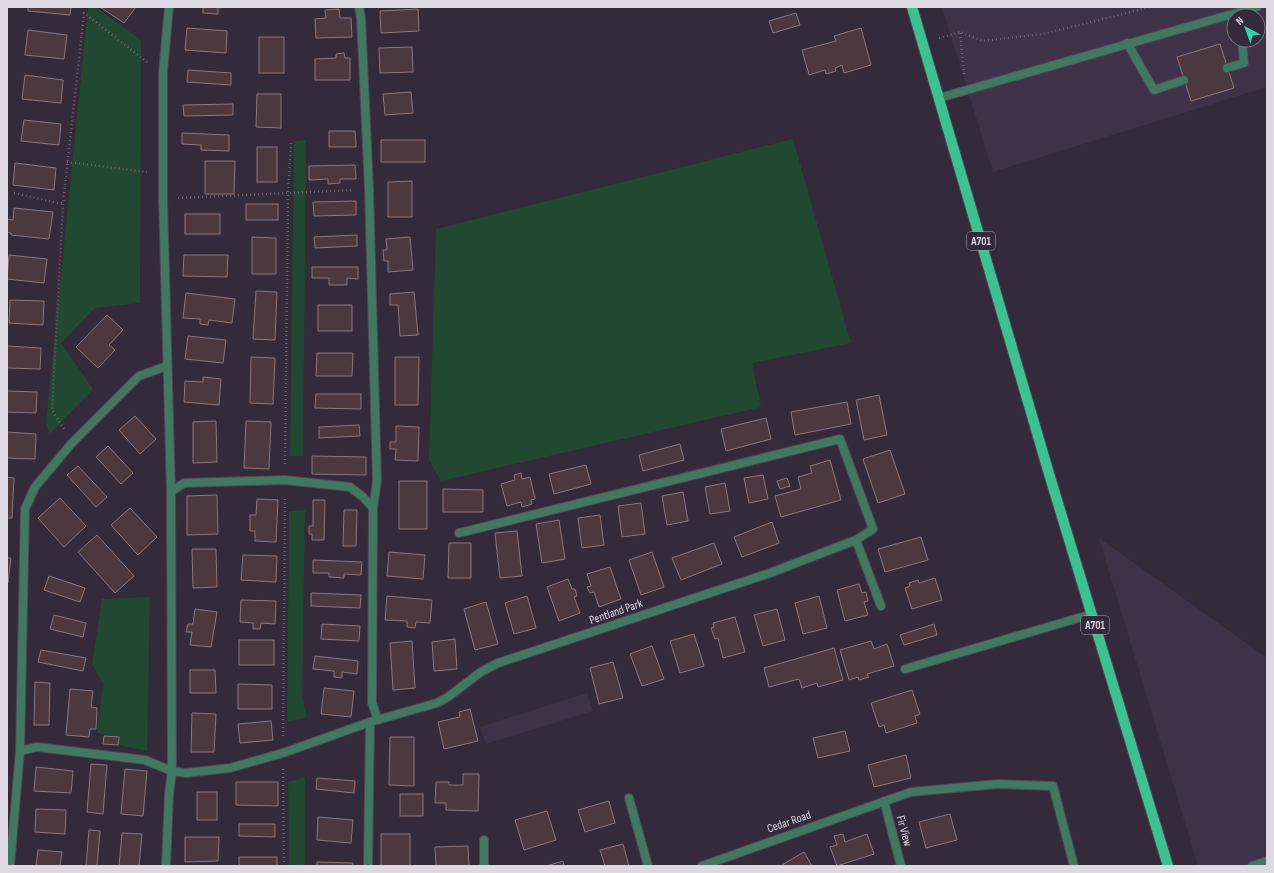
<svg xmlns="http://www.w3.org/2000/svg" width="1274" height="873" font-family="'Sofia Sans Condensed',sans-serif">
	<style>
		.built { fill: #3f3248; fill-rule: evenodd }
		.green { fill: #214831 }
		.building { fill: #4c383f; stroke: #8d767e }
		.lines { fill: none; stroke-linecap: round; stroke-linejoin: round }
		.lane-casing { stroke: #4f4655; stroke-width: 10 }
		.primary-casing { stroke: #4f4655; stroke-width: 12 }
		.path { stroke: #6e6573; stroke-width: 2.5; stroke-dasharray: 1 3; stroke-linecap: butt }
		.lane { stroke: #407862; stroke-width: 8 }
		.primary { stroke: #3dc194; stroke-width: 10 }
		.labels { text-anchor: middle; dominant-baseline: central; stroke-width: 3; stroke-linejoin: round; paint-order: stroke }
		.shield { fill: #342a3a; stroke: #aba4b0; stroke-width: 1 }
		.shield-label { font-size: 11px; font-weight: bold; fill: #ded8e2 }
		.street-label { font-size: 12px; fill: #ded8e2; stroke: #342a3a }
	</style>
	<rect width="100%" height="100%" fill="#342a3a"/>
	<g class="built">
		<path d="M942,7H1267V87L993,172ZM1234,16H1258V40H1234Z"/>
		<path d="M1099,538L1267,658V866H1198Z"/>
		<path d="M587,693L593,711L486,744L480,727Z"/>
	</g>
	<g class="green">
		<path d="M88,7H96L141,40L140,303L95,308L61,343L93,389L50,434L46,424Z"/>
		<path d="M793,139L851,343L752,363L761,407L441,481L429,460L436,229Z"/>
		<path d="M306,140L303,456H290L294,141Z"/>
		<path d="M305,510L302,698L307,717L287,722L289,511Z"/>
		<path d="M150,597L147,751L118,745L119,737L97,733L103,684L92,664L102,599Z"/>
		<path d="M305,777V866H289L288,782Z"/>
	</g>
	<g class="building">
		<path d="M28,7H71L70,15L28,11Z"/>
		<path d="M100,7H136L124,23Z"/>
		<path d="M203,7H226L218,8V14L203,13Z"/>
		<path d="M339,9L340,18H351L352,37L316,38L315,19L326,18L325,10Z"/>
		<path d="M418,9L419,31L381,33L380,11Z"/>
		<path d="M796,13L800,25L773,33L769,21Z"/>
		<path d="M187,28L227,31L226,53L185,50Z"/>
		<path d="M861,28L871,65L844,73L842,65L835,68L836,71L826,74L825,70L809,75L802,50L836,41L834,36Z"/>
		<path d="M28,30L67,35L64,59L25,55Z"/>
		<rect x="259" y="37" width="25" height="36"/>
		<path d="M1220,44L1234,88L1191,101L1177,57Z"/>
		<path d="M412,47L413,72L380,73L379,48Z"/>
		<path d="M344,53L345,58H350V80H315V59L336,58V54Z"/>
		<path d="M188,70L231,73V85L187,82Z"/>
		<path d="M25,75L63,80L61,103L22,99Z"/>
		<path d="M411,92L413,113L385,115L383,94Z"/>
		<path d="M257,94H281V128L256,127Z"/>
		<path d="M233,104V115L184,116L183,105Z"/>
		<path d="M24,120L61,124L59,145L21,141Z"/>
		<path d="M329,131H355L356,147H329Z"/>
		<path d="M182,133L229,135V151L201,150V145L182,144Z"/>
		<rect x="381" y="140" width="44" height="22"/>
		<rect x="257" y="147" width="20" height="35"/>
		<path d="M205,161H235L234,194H205Z"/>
		<path d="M15,163L56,168L54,190L13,185Z"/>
		<path d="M355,165L356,179H340V183L328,184V179L309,180V166Z"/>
		<path d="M412,181V217H388V182Z"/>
		<path d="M356,201V215L314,216L313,202Z"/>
		<rect x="246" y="204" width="32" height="16"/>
		<path d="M14,208L53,212L49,239L11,235V233L7,232V219L13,220Z"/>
		<rect x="185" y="214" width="35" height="20"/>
		<path d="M357,235V246L315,248L314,237Z"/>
		<path d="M252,237L276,238V274H252Z"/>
		<path d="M410,237L413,270L388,272V261H384L383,250H387L386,239Z"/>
		<path d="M9,255L47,259L44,283L7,279Z"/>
		<path d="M184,255H228L227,277L183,276Z"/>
		<path d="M312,267H358V279L347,278V285H329V278H312Z"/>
		<path d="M256,291L277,292L275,340L253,339Z"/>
		<path d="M414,292L418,335L400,336L398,305H390V294Z"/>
		<path d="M186,293L235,299L232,323L209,320L208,325L200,324V319L183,318Z"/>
		<path d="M10,300L44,301L43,325L9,323Z"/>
		<rect x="318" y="305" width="34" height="26"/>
		<path d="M107,315L123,330L109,345L115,350L98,368L76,347Z"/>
		<path d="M188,336L226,340L223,363L185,359Z"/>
		<path d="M7,346L41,348L40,369L7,368Z"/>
		<path d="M317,353H353L352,376H316Z"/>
		<path d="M251,357L275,358L273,404L250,403Z"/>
		<path d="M395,357H419L418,405H395Z"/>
		<path d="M203,377L221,379L219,405L184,402L185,381L203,382Z"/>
		<path d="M7,391L37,392L36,413L7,412Z"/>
		<path d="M316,394H361V409L315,408Z"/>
		<path d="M879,395L887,435L864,440L856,400Z"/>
		<path d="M847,402L851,424L795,435L791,412Z"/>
		<path d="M135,416L156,439L140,454L119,430Z"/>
		<path d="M766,418L771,439L726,451L721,429Z"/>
		<path d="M216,421L217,462L193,463V422Z"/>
		<path d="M246,421L271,422L269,469L244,468Z"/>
		<path d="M359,425L360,436L319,438V427Z"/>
		<path d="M396,426L419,427L418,461L395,460L396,449H390V442H396Z"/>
		<path d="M7,432L36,434L35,459L7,458Z"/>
		<path d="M680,444L684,460L643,471L639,455Z"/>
		<path d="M108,446L133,473L121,484L96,457Z"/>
		<path d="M890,450L905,494L878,503L863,459Z"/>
		<path d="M312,456L366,457V475L312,474Z"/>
		<path d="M830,460L841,500L781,517L775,496L801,489L798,477L812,473L810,466Z"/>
		<path d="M586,465L591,484L554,494L549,474Z"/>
		<path d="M78,466L107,497L96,507L67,475Z"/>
		<path d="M521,473L522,479L530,477L535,499L531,500L532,504L522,507L521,502L507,506L501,484L515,480L514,475Z"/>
		<path d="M763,475L768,499L749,503L744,478Z"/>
		<path d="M7,477L14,478L12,518H7Z"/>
		<path d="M787,478L790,486L780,489L777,481Z"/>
		<rect x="399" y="481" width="28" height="48"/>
		<path d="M725,483L730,511L710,514L705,487Z"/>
		<path d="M443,489L483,490V512H443Z"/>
		<path d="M683,492L688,521L667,525L662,496Z"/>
		<path d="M217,495L218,534L187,535V496Z"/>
		<path d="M60,498L86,526L64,547L38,518Z"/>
		<path d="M257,499L278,500L276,542L255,541V531H250V515H256Z"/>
		<path d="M313,500H325L324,540H312V534H309V526H313Z"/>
		<path d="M641,503L645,534L622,537L618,506Z"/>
		<path d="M130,508L157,537L138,555L111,525Z"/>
		<path d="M344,510H357L356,546H343Z"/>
		<path d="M600,515L604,545L582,548L578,518Z"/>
		<path d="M559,520L565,559L542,563L536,524Z"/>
		<path d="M772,522L779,543L742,557L734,537Z"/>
		<path d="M517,531L522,576L500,578L495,533Z"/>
		<path d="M97,535L134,576L115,593L78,552Z"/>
		<path d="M921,537L928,560L885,572L878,549Z"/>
		<path d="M449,543H471V578H448Z"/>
		<path d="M714,543L722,564L681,580L672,558Z"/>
		<path d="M192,549H216L217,587L193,588Z"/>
		<path d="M389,552L425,555L423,579L387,576Z"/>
		<path d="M652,552L664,587L641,595L629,560Z"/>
		<path d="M243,555L277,556L276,582L241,580Z"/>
		<path d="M7,558H11L8,583H7Z"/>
		<path d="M313,560L362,562L361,575L344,574V578L329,577V573H313Z"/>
		<path d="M610,567L621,599L599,607L594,592L590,593L587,587L591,586L587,574Z"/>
		<path d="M49,576L85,588L80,602L44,590Z"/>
		<path d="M935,578L942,600L912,609L905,588L910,586L909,583L918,580L919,583Z"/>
		<path d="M568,579L572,589H575L577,596L574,597L580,613L559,621L547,587Z"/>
		<path d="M859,584L862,593L866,592L868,601L864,602L868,615L845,621L837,590Z"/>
		<path d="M311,593L361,595L360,608L311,606Z"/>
		<path d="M387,596L432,600L430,623L416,622L415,628L407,627V621L385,620Z"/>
		<path d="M527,596L536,628L514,634L505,603Z"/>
		<path d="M819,596L827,628L803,634L795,603Z"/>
		<path d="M241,600L276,601L275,624L261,623L260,629H253V623L240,622Z"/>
		<path d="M486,602L498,644L475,650L464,609Z"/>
		<path d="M195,609L217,612L211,647L190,645L192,632H186L188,624H193Z"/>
		<path d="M777,609L785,640L763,646L754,615Z"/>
		<path d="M54,615L86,623L83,637L50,629Z"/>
		<path d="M735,617L745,652L723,658L718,638L715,639L711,628L714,627L713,623Z"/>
		<path d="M322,624L360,626L359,641L321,639Z"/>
		<path d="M934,624L937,635L904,645L900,635Z"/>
		<path d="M694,634L704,666L680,673L670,641Z"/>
		<path d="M455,639L457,669L434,671L432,642Z"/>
		<rect x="239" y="640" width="35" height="25"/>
		<path d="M412,641L415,688L393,690L390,643Z"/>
		<path d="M871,641L874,649L887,644L894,666L867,674L869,677L859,680L858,677L849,680L840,650Z"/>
		<path d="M652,646L664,679L642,686L630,654Z"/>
		<path d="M834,648L843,680L818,687L817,683L802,688L799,679L769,687L764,668Z"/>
		<path d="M41,650L86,658L83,671L38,662Z"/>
		<path d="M315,656L358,661L357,674L342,672V678L334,677V671L313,669Z"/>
		<path d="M613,662L623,698L599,704L590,668Z"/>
		<path d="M190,670H215L216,693H190Z"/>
		<path d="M35,682L50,683L49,725H34Z"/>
		<path d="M238,684L272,685V709H238Z"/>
		<path d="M324,688L354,691L351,717L321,714Z"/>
		<path d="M70,689L93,691L91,707L97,708L96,729H90L89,737L66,735Z"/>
		<path d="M912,690L920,714L915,716L917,723L886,733L884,725L879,727L871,703Z"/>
		<path d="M470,709L478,741L444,749L438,722L460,717L459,712Z"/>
		<path d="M192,713L216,714L214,752H191Z"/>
		<path d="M271,721L273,740L240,743L238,724Z"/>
		<path d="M845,731L850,751L818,758L813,738Z"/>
		<path d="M104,736L119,737L118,745L103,744Z"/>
		<path d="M390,737H414V786L389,785Z"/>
		<path d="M906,755L911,778L874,787L868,765Z"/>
		<path d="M91,764L107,765L103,814L87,812Z"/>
		<path d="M36,767L73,771L71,793L34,791Z"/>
		<path d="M125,769L147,771L143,816L121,814Z"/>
		<path d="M463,774H479L478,811L446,810V803H435L436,782H449V785H463Z"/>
		<path d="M317,778L355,781L354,793L316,789Z"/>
		<path d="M236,782H278V806L236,805Z"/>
		<rect x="197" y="792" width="20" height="28"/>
		<rect x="400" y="794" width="23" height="22"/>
		<path d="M609,801L615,823L585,832L578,810Z"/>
		<path d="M36,809L66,810L65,834L35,832Z"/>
		<path d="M547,811L556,840L524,850L515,820Z"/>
		<path d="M950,814L957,840L926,848L919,822Z"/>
		<path d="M318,817L353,820L351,843L317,840Z"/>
		<path d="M239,824H275V837L239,836Z"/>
		<path d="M89,830L100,831L97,866H86Z"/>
		<path d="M122,833L142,834L139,866H119Z"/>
		<rect x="381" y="834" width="29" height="32"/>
		<path d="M843,834L845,842L867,834L874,854L837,866L830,847L837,845L834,836Z"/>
		<path d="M185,837H219L218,861L185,862Z"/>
		<path d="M623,844L629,866H605L600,850Z"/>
		<path d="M468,846L469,866H436L435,847Z"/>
		<path d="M38,850L62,852L60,866H36Z"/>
		<path d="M804,852L812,866H783L782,865Z"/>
		<rect x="239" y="857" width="38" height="9"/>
		<path d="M563,861L564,866H546Z"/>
		<path d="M317,862L353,863V866H317Z"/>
	</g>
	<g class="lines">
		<defs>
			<g id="lane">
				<path d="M359,7L361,18L369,189L377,481L373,508L372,703L378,720"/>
				<path d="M1127,43L1154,90L1184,80"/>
				<path d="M1227,68L1244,63L1242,40"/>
				<path d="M939,98L1257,7"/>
				<path d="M171,492L184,483L285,480L350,487L363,497L373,508"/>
				<path d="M856,540L881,606"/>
				<path d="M905,669L1092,614"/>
				<path d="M20,751L37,747L145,760L172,771L186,773L230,768L283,753L370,722L437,703L448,697L481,672L498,663L770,573L856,540L873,529L840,439L459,533"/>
				<path d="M629,798L648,866"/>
				<path d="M884,801L901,866"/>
				<path d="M484,840V866"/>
				<path d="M10,866L20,751L25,509L35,487L72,443L139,376L167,366"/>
				<path d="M166,866L169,794L172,771L171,492L163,199V72L169,7"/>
				<path d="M368,866L370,722"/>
				<path d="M702,866L911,792L998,784L1053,786L1074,866"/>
				<path d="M1252,866L1267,861"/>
			</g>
			<path id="primary" d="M912,7L1050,477L1168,866"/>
		</defs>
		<use href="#lane" class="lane-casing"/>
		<use href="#primary" class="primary-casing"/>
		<g class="path">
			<path d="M939,38L960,32"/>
			<path d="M964,74L960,32L983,41L1043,34L1151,7"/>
			<path d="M67,162L147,172"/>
			<path d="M14,193L63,204"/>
			<path d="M178,198L353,190"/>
			<path d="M64,429L52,410L63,204L84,13L147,62"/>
			<path d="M285,464L288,195L291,143"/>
			<path d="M283,736L285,497"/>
			<path d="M283,769L284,866"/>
		</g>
		<use href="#lane" class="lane"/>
		<use href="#primary" class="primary"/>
	</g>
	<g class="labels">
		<g class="shield">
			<rect x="967" y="232" width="28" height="18" rx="3"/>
			<rect x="1081" y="616" width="28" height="18" rx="3"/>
		</g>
		<g class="shield-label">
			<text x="981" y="241">A701</text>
			<text x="1095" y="625">A701</text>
		</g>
		<g class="street-label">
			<text transform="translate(616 612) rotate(-19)">Pentland Park</text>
			<text transform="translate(789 822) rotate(-19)">Cedar Road</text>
			<text transform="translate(904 831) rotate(75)">Fir View</text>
		</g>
	</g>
	<rect width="1274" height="873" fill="none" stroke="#ded8e2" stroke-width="16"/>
	<g transform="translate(1246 28) rotate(319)"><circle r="19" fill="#342a3a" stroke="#78707d"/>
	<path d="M0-3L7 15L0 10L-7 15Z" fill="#30d4a9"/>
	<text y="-6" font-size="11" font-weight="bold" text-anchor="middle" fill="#ded8e2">N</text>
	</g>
</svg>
